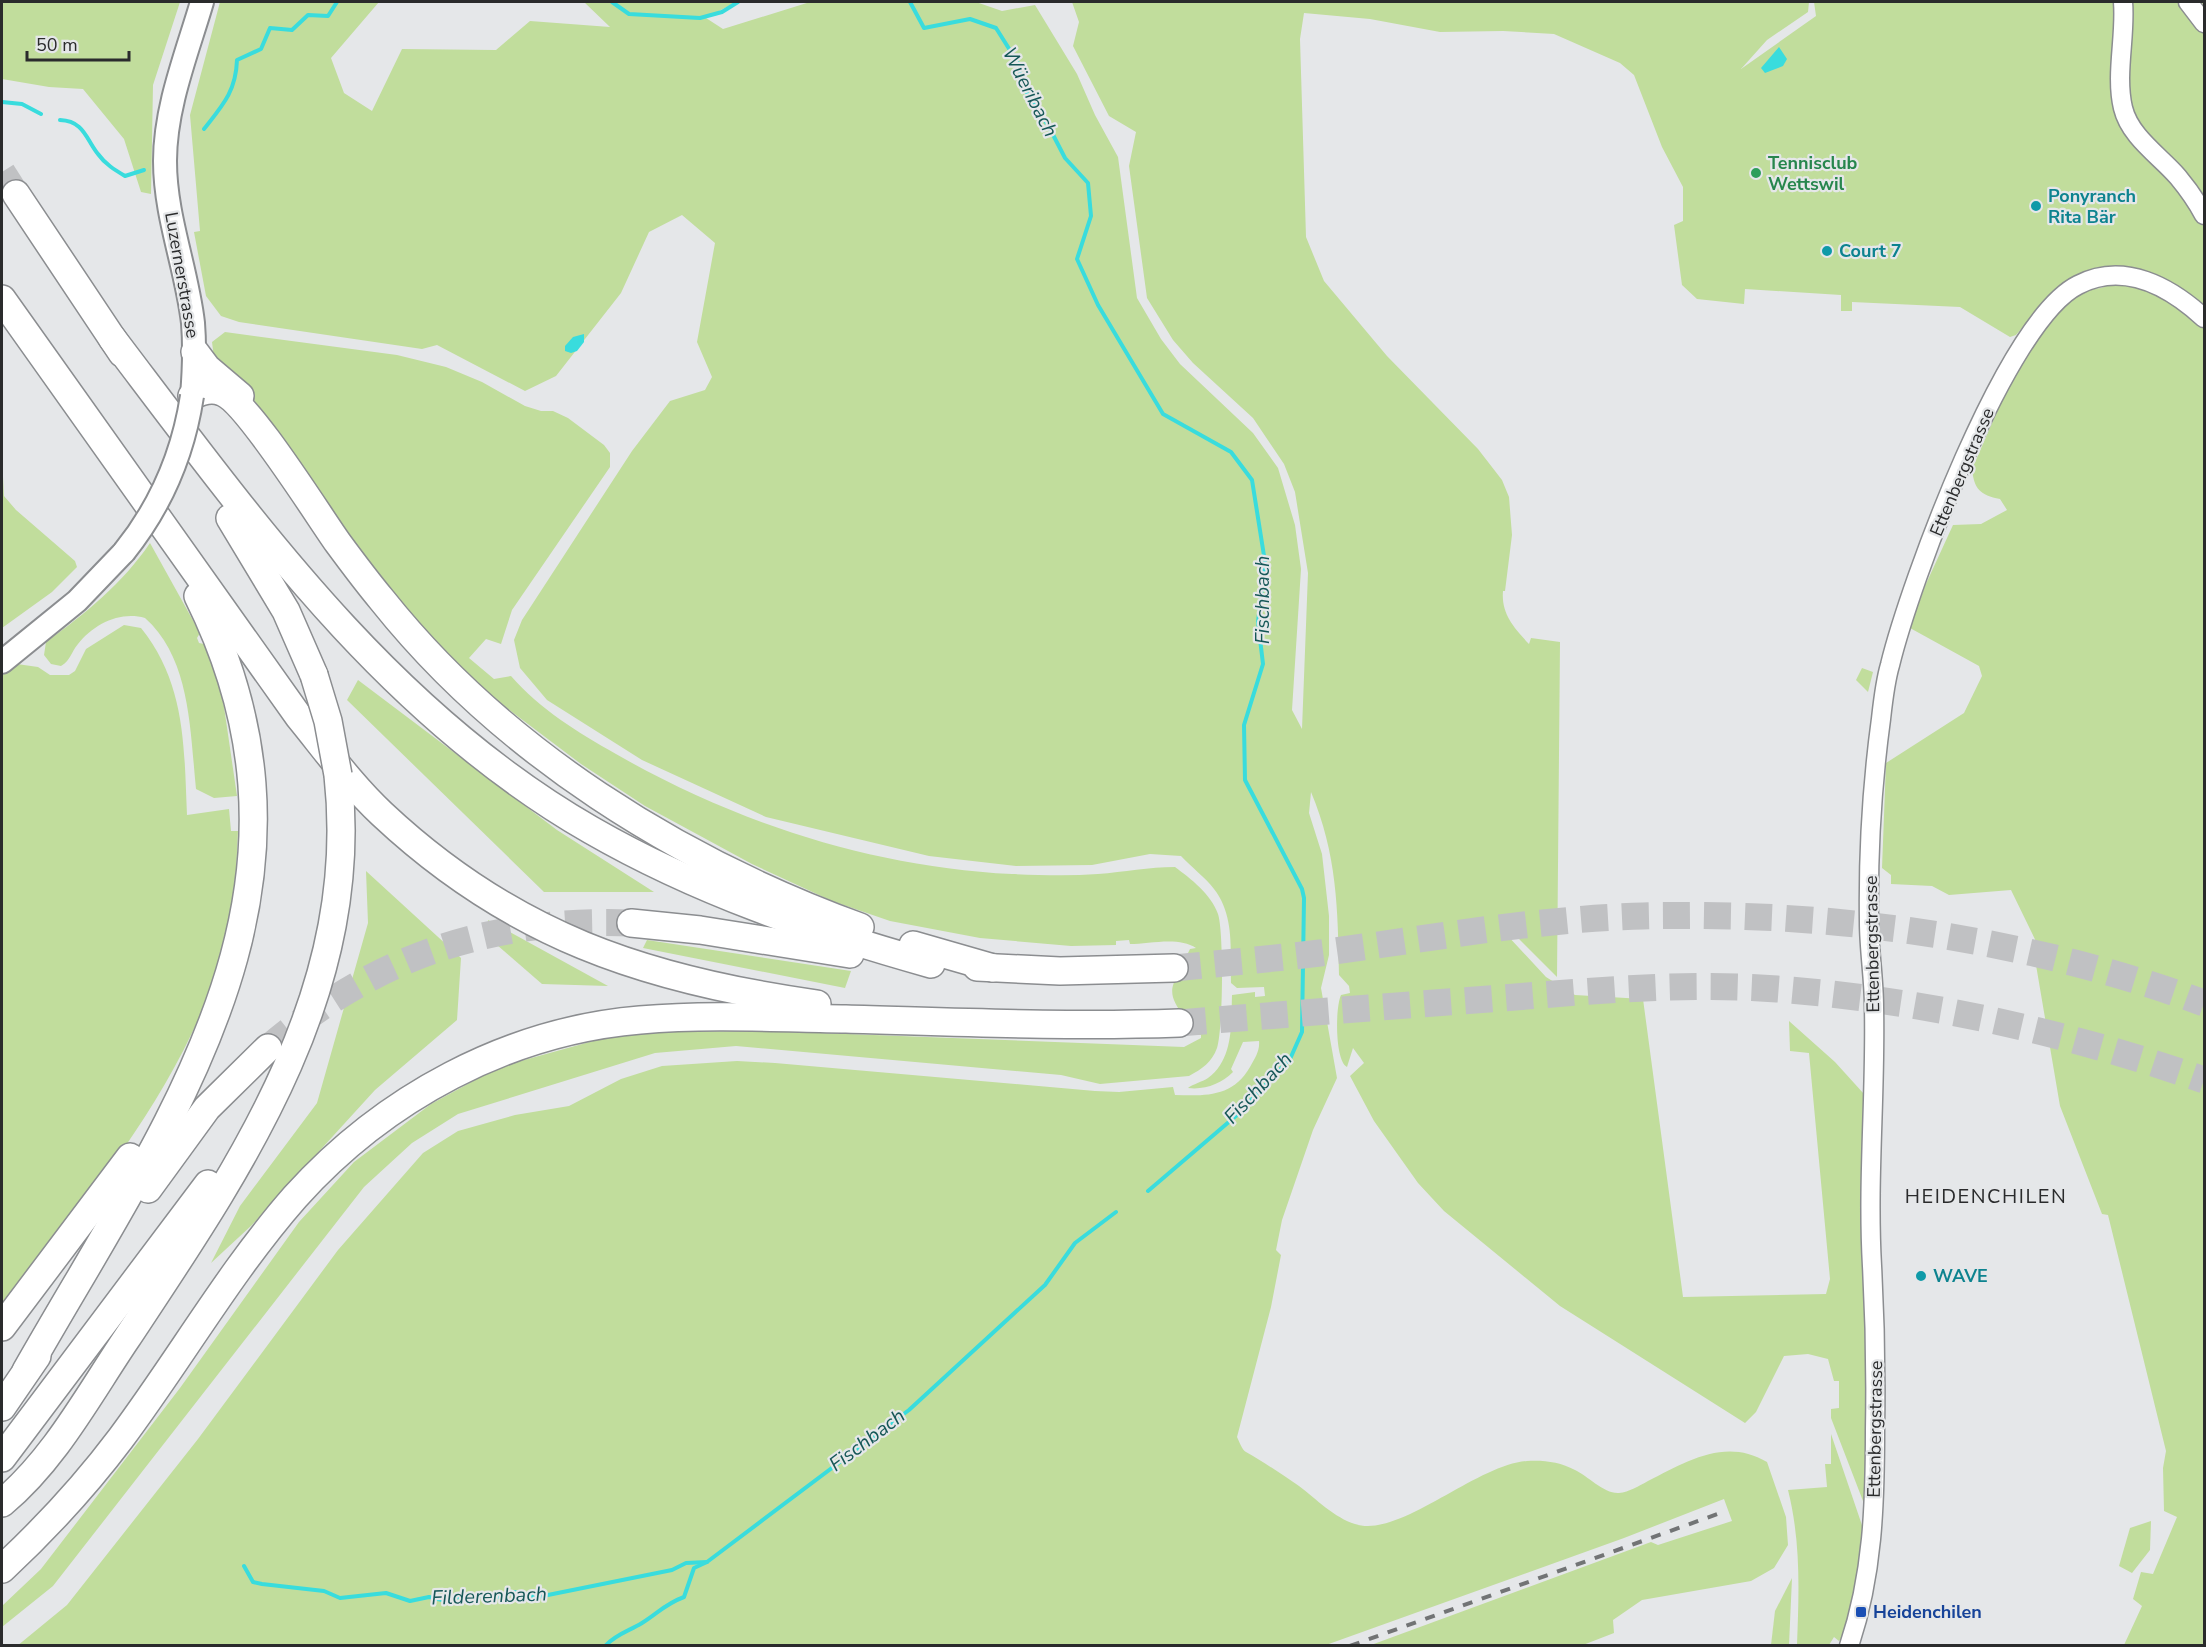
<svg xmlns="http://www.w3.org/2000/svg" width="2206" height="1647" font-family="'Nunito Sans',sans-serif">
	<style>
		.green { fill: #c1dd9c }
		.water { fill: #39dcdd }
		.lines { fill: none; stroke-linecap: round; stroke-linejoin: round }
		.stream { stroke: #39dcdd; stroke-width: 4 }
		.highway-tunnel { stroke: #c0c1c3; stroke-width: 27; stroke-dasharray: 27 14; stroke-linecap: butt }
		.minor-casing { stroke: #8b8d90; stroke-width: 21 }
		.major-casing { stroke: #8b8d90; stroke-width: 26 }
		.highway-casing { stroke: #8b8d90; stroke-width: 30 }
		.minor { stroke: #fff; stroke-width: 18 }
		.major { stroke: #fff; stroke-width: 22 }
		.highway { stroke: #fff; stroke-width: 27 }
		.rail { stroke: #727475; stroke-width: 4; stroke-dasharray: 10 10; stroke-linecap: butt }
		.major-bridge-casing { stroke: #8b8d90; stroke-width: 26; stroke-linecap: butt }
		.highway-bridge-casing { stroke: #8b8d90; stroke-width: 30; stroke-linecap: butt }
		.major-bridge { stroke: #fff; stroke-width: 22 }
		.highway-bridge { stroke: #fff; stroke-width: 27 }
		.leisure-dot { fill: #2e9e5b; stroke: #e5e7e9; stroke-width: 2 }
		.culture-dot { fill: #0f9aa8; stroke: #e5e7e9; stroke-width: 2 }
		.transit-dot { fill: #1a4fb4; stroke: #e5e7e9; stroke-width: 2 }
		.labels { text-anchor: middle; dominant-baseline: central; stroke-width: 4.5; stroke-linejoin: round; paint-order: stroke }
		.leisure-label { font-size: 18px; font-weight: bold; fill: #27864d; stroke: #e5e7e9; text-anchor: start }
		.culture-label { font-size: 18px; font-weight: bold; fill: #0d838f; stroke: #e5e7e9; text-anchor: start }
		.street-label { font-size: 18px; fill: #2a2b2c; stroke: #e5e7e9 }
		.transit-label { font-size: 18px; font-weight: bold; fill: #164399; stroke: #e5e7e9; text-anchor: start }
		.water-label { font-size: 20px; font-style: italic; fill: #155757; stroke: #e5e7e9 }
		.neighbourhood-label { font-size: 20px; letter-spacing: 1.5px; fill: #2a2b2c; stroke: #e5e7e9 }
	</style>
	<rect width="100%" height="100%" fill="#e5e7e9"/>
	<g class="green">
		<path d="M2,2H180L153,85L151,194L141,192L124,139L83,89L49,87L2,79Z"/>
		<path d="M220,2H379L331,58L344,93L372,111L402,49L496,50L530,21L610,27L584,2H736L706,18L723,29L810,2H976L1002,11L1035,5L1077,74L1095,115L1118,157L1137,298L1161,339L1180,364L1253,433L1278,468L1295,525L1301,569L1292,710L1302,729L1308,573L1295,492L1284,464L1253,418L1193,363L1173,340L1147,298L1129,166L1136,132L1109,116L1073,46L1079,22L1072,2H1809L1808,12L1767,40L1741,69L1816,16L1814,2H2204V1645H2124L2142,1606L2133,1599L2141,1572L2153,1574L2177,1517L2164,1511L2163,1468L2166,1451L2108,1215L2102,1214L2060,1106L2036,965L2046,962L2011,890L1949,895L1932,886L1891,884V875L1882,868L1886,763L1964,713L1982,676L1979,666L1910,628L1925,586L1953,525L1981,524L2007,510L2000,499C1980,495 1974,489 1972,469C1998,412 2027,327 2082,293C2088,289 2098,289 2104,287L2100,267C2058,275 2042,306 2016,335L2010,337L1960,307L1852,302V311H1841V295L1745,289L1744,304L1697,299L1682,285L1674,225L1683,221V187L1662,147L1634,75L1620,63L1554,34L1503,31L1440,32L1370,19L1304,13L1300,39L1306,237L1324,281L1387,356L1478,449L1502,480L1509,497L1512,535L1505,591H1503C1501,614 1514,628 1529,644L1531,638L1560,642L1557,977L1510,930L1506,934L1546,977L1575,995L1643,999L1683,1297L1826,1294L1830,1279L1809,1053L1790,1051L1789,1021L1835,1062L1864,1094L1867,1501L1865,1503L1863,1501L1831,1418V1409L1839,1408V1381H1834L1828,1359L1808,1354L1784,1356L1756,1412L1745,1423L1560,1306L1444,1211L1418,1183L1374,1121L1350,1076L1364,1063L1353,1048L1347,1067C1335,1061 1335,1008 1341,995L1350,993L1349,986L1339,975C1338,909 1337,854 1311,792L1309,813L1322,854L1329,916V955L1321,988L1337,1078L1313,1130L1282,1220L1276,1250L1281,1255L1271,1307L1237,1437C1239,1441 1242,1450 1246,1452C1264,1462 1281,1474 1299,1486C1316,1499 1335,1518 1355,1524C1399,1539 1475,1465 1527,1461C1544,1460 1560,1462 1575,1470C1588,1476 1604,1494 1619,1493C1629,1492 1639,1486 1648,1481C1686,1462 1725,1437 1767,1462L1786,1517L1788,1545L1774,1568L1751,1581L1642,1600L1613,1620L1614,1633L1583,1645H1371L1651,1542L1658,1545L1732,1521L1724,1499L1624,1538L1326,1645L17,1646L67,1605L198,1439L338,1250L423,1153L458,1131L515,1115L569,1106L621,1079L662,1066L737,1061L775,1063L1095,1091L1119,1092L1173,1087L1175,1095C1206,1096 1233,1097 1250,1067C1255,1058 1260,1051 1259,1041L1243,1042L1231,1069L1233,1072C1221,1084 1205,1090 1188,1088C1193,1084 1202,1082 1208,1078C1234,1059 1231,1023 1232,995L1255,992V997L1265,996L1264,987L1237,988L1231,983C1230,951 1235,916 1214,889C1205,877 1191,867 1181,856L1150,854L1092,865L1016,866L929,856L766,817L642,760L547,700L520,668L514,640L522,620L632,451L670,401L705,390L712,377L697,342L715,243L682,215L649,232L621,293L556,376L525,391L437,345L422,349L239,322L221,316L206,296L194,232L200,231L190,115Z"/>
		<path d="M225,332L397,355L446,367L482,382L525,406L541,411H553L568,418L604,445L610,453V467L512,610L501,644L486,639L469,658L494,679L511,676C541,710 577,732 616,754C736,823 873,867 1012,874C1040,875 1069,876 1098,874C1124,872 1149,867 1175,867C1191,879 1211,894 1218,914C1224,932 1223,1030 1217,1048C1212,1062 1202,1069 1189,1076L1100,1084L1061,1075L736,1046L655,1053L458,1114L412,1143L364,1187L53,1586L2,1627V1606L41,1569L180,1388L299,1222L354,1162L431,1104L499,1067L604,1038L655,1032L769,1031L1184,1047L1201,1038V1035L1195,1034C1165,988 1166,998 1190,949L1196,948C1179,936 1149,944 1130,944L1129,940L1116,941V945L1071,946L980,938L890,921L832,901L752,864L645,806L581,764L508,709L456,665L426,634L341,531L250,394L214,358L212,342Z"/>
		<path d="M2,457L4,496L16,510L75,561L77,567L52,592L2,628Z"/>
		<path d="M150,543L200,633L197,638L199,643L204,644L222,693L237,796L214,798L196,789C190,731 191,659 145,618C120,611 94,624 78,644C71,652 71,660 61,666L51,664L44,655L46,642C85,614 123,583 150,543Z"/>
		<path d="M124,625L141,628C186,684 184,747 187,815L229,809L231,831H238C236,872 235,914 223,953C183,1088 86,1200 2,1310V676L17,664L38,667L50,675H69L75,671L86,649Z"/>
		<path d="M1862,668L1873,672L1868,692L1856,680Z"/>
		<path d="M358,680L557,830L654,892H544L347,700Z"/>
		<path d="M366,871L461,958L457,1020L375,1090L252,1225L211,1263L240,1206L317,1103L368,923Z"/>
		<path d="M488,920L608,986L542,984L489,938Z"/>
		<path d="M647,940L851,971L845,988L643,948Z"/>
		<path d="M1831,1434L1865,1534L1860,1576L1843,1636L1839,1641L1834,1637L1829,1645H1797C1799,1592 1801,1542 1788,1490L1827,1487L1825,1464H1831Z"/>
		<path d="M2151,1521L2150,1550L2132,1573L2119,1566L2130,1528Z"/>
		<path d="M1792,1578L1789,1645H1771L1775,1611Z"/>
	</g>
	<g class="water">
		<path d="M1779,47L1787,59L1783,66L1765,73L1761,68Z"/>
		<path d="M584,334V342L577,351L571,353L565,351V346L573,337Z"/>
	</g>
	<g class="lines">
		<g class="stream">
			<path d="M612,2L629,14L700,18L722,12L738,2"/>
			<path d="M910,2L924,28L970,19L996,28L1018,63L1023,87L1049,127L1065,158L1088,183L1091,216L1077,259L1098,305L1163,414L1231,452L1252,480L1265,562L1258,622L1263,664L1244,725L1245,780L1302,889L1304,898L1302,1032L1290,1059L1237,1115L1148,1191"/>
			<path d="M2,102L22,104L41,114"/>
			<path d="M60,120C84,121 86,139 98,154C105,164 115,170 125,176L144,170"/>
			<path d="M204,129C223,105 236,91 237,60L261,49L270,28L292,30L308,15L328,16L337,2"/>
			<path d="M244,1566L253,1582L262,1584L324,1591L340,1598L386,1593L410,1601L429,1597L442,1600L471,1595L498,1597L514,1592L538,1597L672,1570L686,1563L707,1562"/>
			<path d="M605,1646C616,1634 629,1631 642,1623C658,1613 665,1604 684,1597L694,1568L707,1562L909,1410L1045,1285L1075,1243L1116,1212"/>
		</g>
		<g class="highway-tunnel">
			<path d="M2,172L16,194"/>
			<path d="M1174,968C1222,963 1271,959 1320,953C1427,939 1534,919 1643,916C1833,911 2026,938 2204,1003"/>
			<path d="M1179,1023C1287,1014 1394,1006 1502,998C1593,991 1685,982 1777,989C1924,1000 2066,1032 2204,1080"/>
			<path d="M268,1048C376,956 490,918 631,923"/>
		</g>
		<defs>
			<g id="minor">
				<path d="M2123,2C2126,36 2115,74 2123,108C2130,137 2160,156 2178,177C2188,189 2197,202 2204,215"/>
				<path d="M2188,2L2204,23"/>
				<path d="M1849,1646C1873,1575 1875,1504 1875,1430C1876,1375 1875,1320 1872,1266C1867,1180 1876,1093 1874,1007C1874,979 1869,950 1869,922C1868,855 1872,785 1881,719C1883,701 1885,682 1890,665C1910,583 2006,321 2078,285C2124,261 2170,287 2204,318"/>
			</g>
			<g id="major">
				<path d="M192,396C194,372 195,348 193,323C187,269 165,217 165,161C165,107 187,53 202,2"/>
				<path d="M2,662L77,601L124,552"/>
			</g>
			<g id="highway">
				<path d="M16,194L122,353"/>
				<path d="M2,299L299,717C326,750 351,785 382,814C511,935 645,980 817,1004"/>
				<path d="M112,338C251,521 387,713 591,830C697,891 813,931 931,964"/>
				<path d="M195,352L207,368L240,396"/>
				<path d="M192,396C201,391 212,388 222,392C247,401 318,515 338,543C352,562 367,582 382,600C503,752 679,861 860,927"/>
				<path d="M230,518L286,611L314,675"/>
				<path d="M631,923L700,930L850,954"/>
				<path d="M913,945L993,968"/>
				<path d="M977,967L1060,971L1174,968"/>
				<path d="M148,1189L207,1108L268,1048"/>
				<path d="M2,1327L130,1157"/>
				<path d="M26,1371C168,1121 345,892 198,596"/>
				<path d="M2,1407L37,1356"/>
				<path d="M2,1458L208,1184"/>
				<path d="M2,1503C55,1459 89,1394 127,1338C241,1166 362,992 338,775"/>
				<path d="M2,1569C45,1529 85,1486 121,1438C180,1359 230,1271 295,1197C384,1098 508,1031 640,1020C709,1014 778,1018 846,1019C957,1022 1068,1027 1179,1023"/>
			</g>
		</defs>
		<use href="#minor" class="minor-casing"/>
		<use href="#major" class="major-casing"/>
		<use href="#highway" class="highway-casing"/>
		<use href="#minor" class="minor"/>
		<use href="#major" class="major"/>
		<use href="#highway" class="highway"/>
		<path class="rail" d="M1350,1646L1726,1511"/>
		<defs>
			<path id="major-bridge" d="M124,552C161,506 183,455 192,396"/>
			<path id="highway-bridge" d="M314,675L328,721L338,775"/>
		</defs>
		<use href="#major-bridge" class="major-bridge-casing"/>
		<use href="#highway-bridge" class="highway-bridge-casing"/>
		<use href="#major-bridge" class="major-bridge"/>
		<use href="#highway-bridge" class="highway-bridge"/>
	</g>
	<circle class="leisure-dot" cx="1756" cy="173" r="6"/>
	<g class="culture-dot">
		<circle cx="2036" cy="206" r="6"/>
		<circle cx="1827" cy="251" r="6"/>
		<circle cx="1921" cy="1276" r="6"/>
	</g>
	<rect class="transit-dot" x="1855" y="1606" width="12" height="12" rx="3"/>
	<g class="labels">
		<g class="leisure-label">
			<text x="1768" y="163">Tennisclub<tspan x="1768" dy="21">Wettswil</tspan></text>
		</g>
		<g class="culture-label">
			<text x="2048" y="196">Ponyranch<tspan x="2048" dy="21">Rita Bär</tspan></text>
			<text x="1839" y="251">Court 7</text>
			<text x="1933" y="1276">WAVE</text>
		</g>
		<g class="street-label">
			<text transform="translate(182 275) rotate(80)">Luzernerstrasse</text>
			<text transform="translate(1962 472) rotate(-67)">Ettenbergstrasse</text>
			<text transform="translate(1872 944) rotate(-91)">Ettenbergstrasse</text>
			<text transform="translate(1875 1429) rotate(-89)">Ettenbergstrasse</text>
		</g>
		<g class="transit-label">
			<text x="1873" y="1612">Heidenchilen</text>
		</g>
		<g class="water-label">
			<text transform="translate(1030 92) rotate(63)">Wüeribach</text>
			<text transform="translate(1262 600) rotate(-90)">Fischbach</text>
			<text transform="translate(1258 1088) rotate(-47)">Fischbach</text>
			<text transform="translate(867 1440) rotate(-37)">Fischbach</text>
			<text transform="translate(489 1596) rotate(-2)">Filderenbach</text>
		</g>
		<g class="neighbourhood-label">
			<text x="1986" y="1196">HEIDENCHILEN</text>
		</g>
	</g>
	<rect width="2206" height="1647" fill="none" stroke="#2a2b2c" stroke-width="6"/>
	<path d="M27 51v9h102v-9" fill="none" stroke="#2a2b2c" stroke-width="3"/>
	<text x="36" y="51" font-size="18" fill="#2a2b2c" stroke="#e5e7e9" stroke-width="4.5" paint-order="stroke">50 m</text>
</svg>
